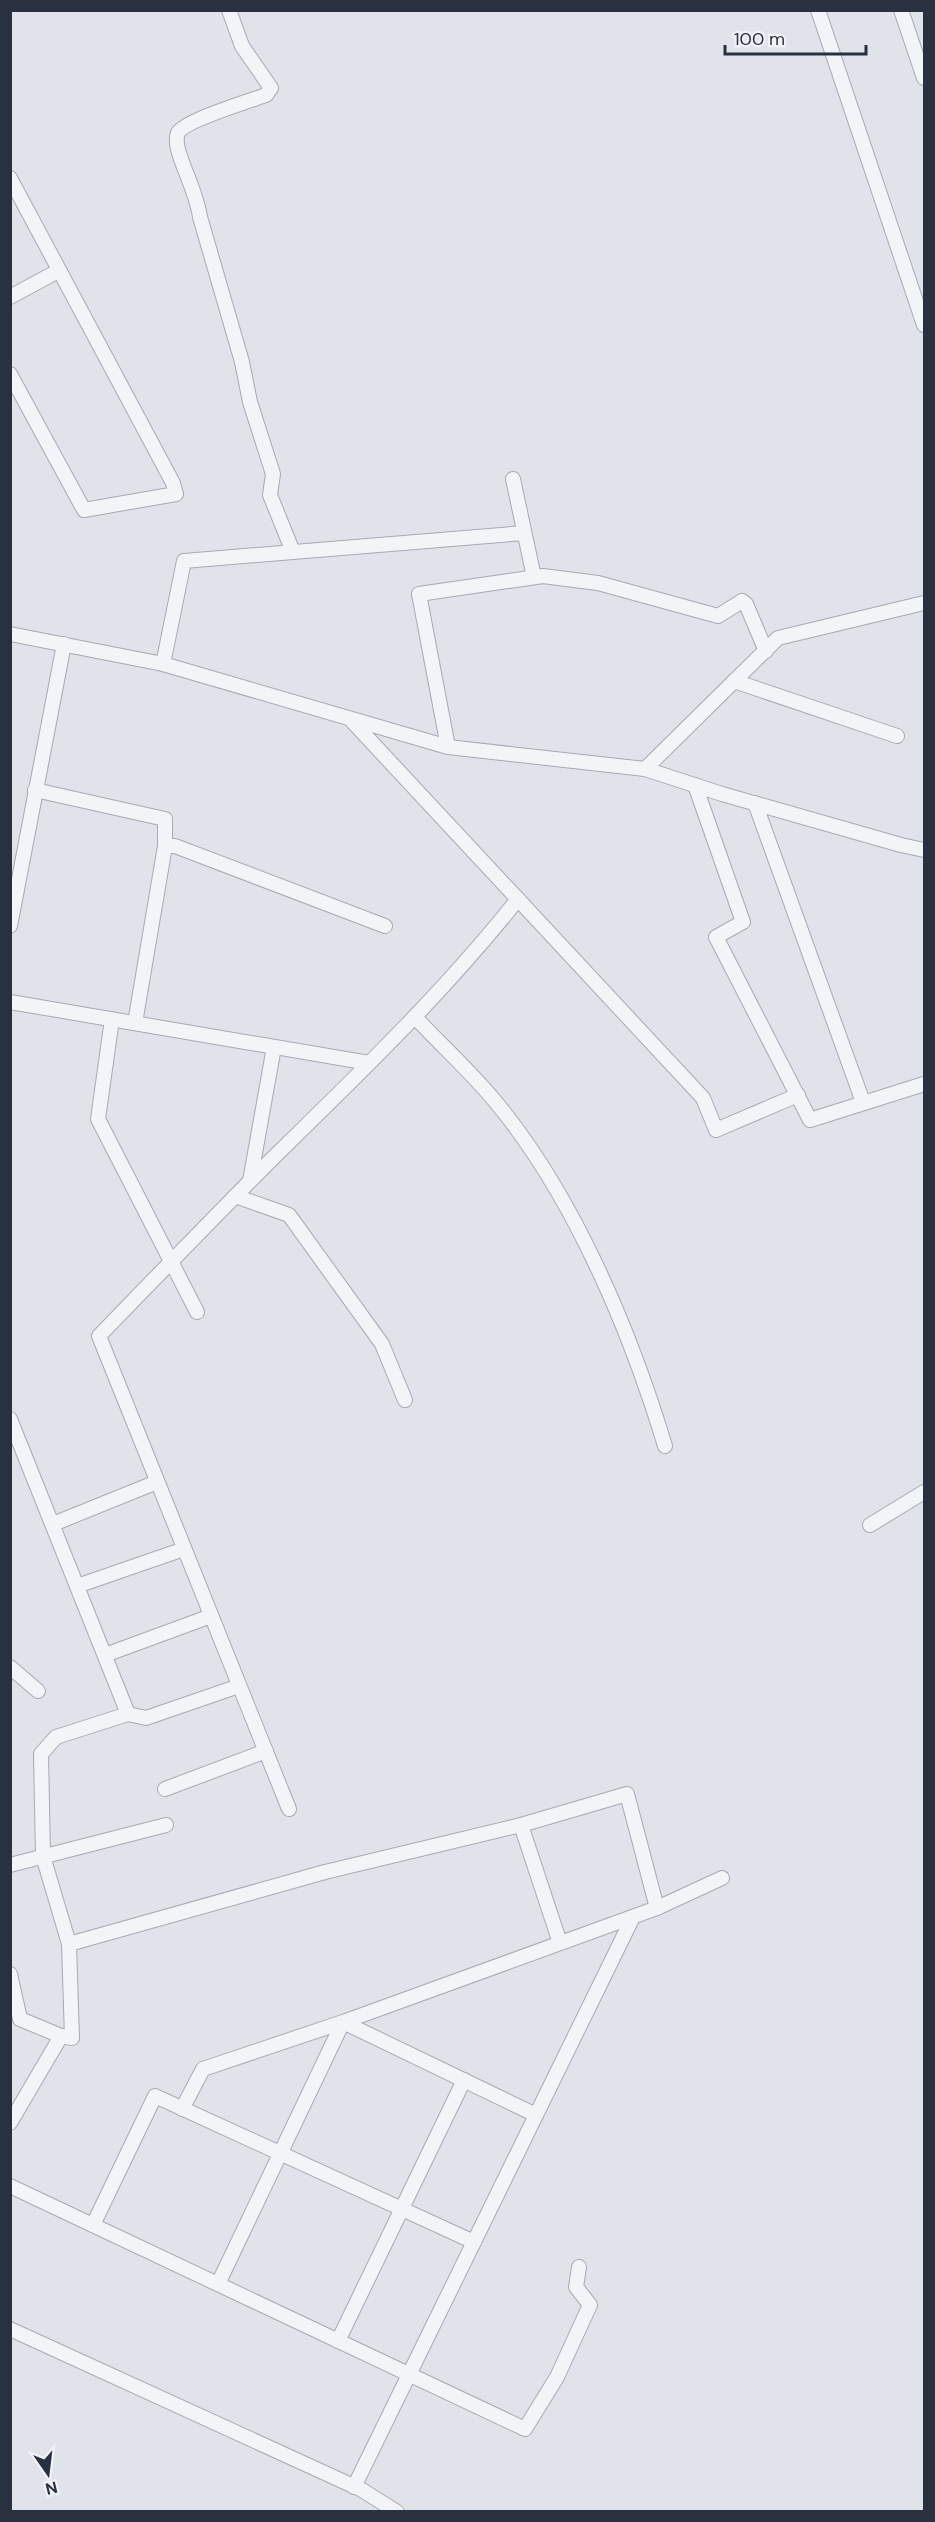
<svg xmlns="http://www.w3.org/2000/svg" width="935" height="2522" font-family="'DM Sans',sans-serif">
	<style>
		.lines { fill: none; stroke-linecap: round; stroke-linejoin: round }
		.minor-casing { stroke: #a5aab3; stroke-width: 16 }
		.minor { stroke: #f3f4f7; stroke-width: 14 }
	</style>
	<rect width="100%" height="100%" fill="#e0e3e9"/>
	<g class="lines">
		<defs>
			<g id="minor">
				<path d="M229,10L242,46L271,88L266,95C249,101 184,121 178,133C175,140 178,150 180,156C187,177 197,196 200,217L242,362L250,402L273,474L270,495L293,552"/>
				<path d="M818,10L924,325"/>
				<path d="M901,10L924,78"/>
				<path d="M10,178L173,483L176,494L84,510L10,374"/>
				<path d="M10,297L58,271"/>
				<path d="M513,479L534,577"/>
				<path d="M10,634L163,664L448,747L645,769L722,794L901,845L924,850"/>
				<path d="M163,664L184,561L524,533"/>
				<path d="M734,681L897,736"/>
				<path d="M351,720L703,1098L716,1130L798,1095"/>
				<path d="M448,747L419,594L543,576L598,583L718,616L742,601L746,604L766,651"/>
				<path d="M645,769L778,638L924,603"/>
				<path d="M695,785L743,922L716,937L810,1120L924,1084"/>
				<path d="M35,790L165,819V846L135,1023"/>
				<path d="M755,803L863,1102"/>
				<path d="M165,846H175L385,926"/>
				<path d="M10,926L64,644"/>
				<path d="M10,1002L369,1063"/>
				<path d="M415,1017C441,1045 470,1071 494,1100C573,1194 630,1330 665,1446"/>
				<path d="M112,1019L98,1119L197,1312"/>
				<path d="M250,1181L274,1047"/>
				<path d="M235,1196L289,1215L382,1344L405,1400"/>
				<path d="M10,1419L128,1714L146,1718L239,1686"/>
				<path d="M53,1524L157,1482"/>
				<path d="M870,1525L924,1492"/>
				<path d="M77,1586L184,1549"/>
				<path d="M105,1655L211,1616"/>
				<path d="M10,1667L38,1691"/>
				<path d="M165,1789L266,1751"/>
				<path d="M289,1809L99,1336C158,1275 217,1214 277,1154C361,1072 445,991 518,899"/>
				<path d="M521,1825L627,1794L657,1908"/>
				<path d="M10,1865L166,1825"/>
				<path d="M69,1944L325,1872L521,1825L560,1943"/>
				<path d="M10,1974L20,2019L61,2036"/>
				<path d="M182,2109L203,2069L343,2022L657,1908L722,1878"/>
				<path d="M10,2123L61,2036L72,2038L69,1944L43,1856L41,1754L56,1737L128,1714"/>
				<path d="M10,2186L525,2429L557,2377L590,2305L576,2287L579,2267"/>
				<path d="M93,2225L155,2096L474,2242"/>
				<path d="M218,2284L343,2022L536,2115"/>
				<path d="M10,2329L362,2490L397,2512"/>
				<path d="M338,2341L464,2080"/>
				<path d="M354,2487L633,1917"/>
			</g>
		</defs>
		<use href="#minor" class="minor-casing"/>
		<use href="#minor" class="minor"/>
	</g>
	<rect width="935" height="2522" fill="none" stroke="#293040" stroke-width="24"/>
	<g transform="translate(48 2474) rotate(166)" stroke="#f0f2f6" stroke-width="4.5" paint-order="stroke">
	<path d="M0-4.5L10 22L0 15L-10 22Z" fill="#293040"/>
	<text y="-9" font-size="16" font-weight="bold" text-anchor="middle" fill="#293040">N</text>
	</g>
	<path d="M725 45v9h141v-9" fill="none" stroke="#293040" stroke-width="3"/>
	<text x="734" y="45" font-size="18" fill="#293040" stroke="#f0f2f6" stroke-width="4.5" paint-order="stroke">100 m</text>
</svg>
